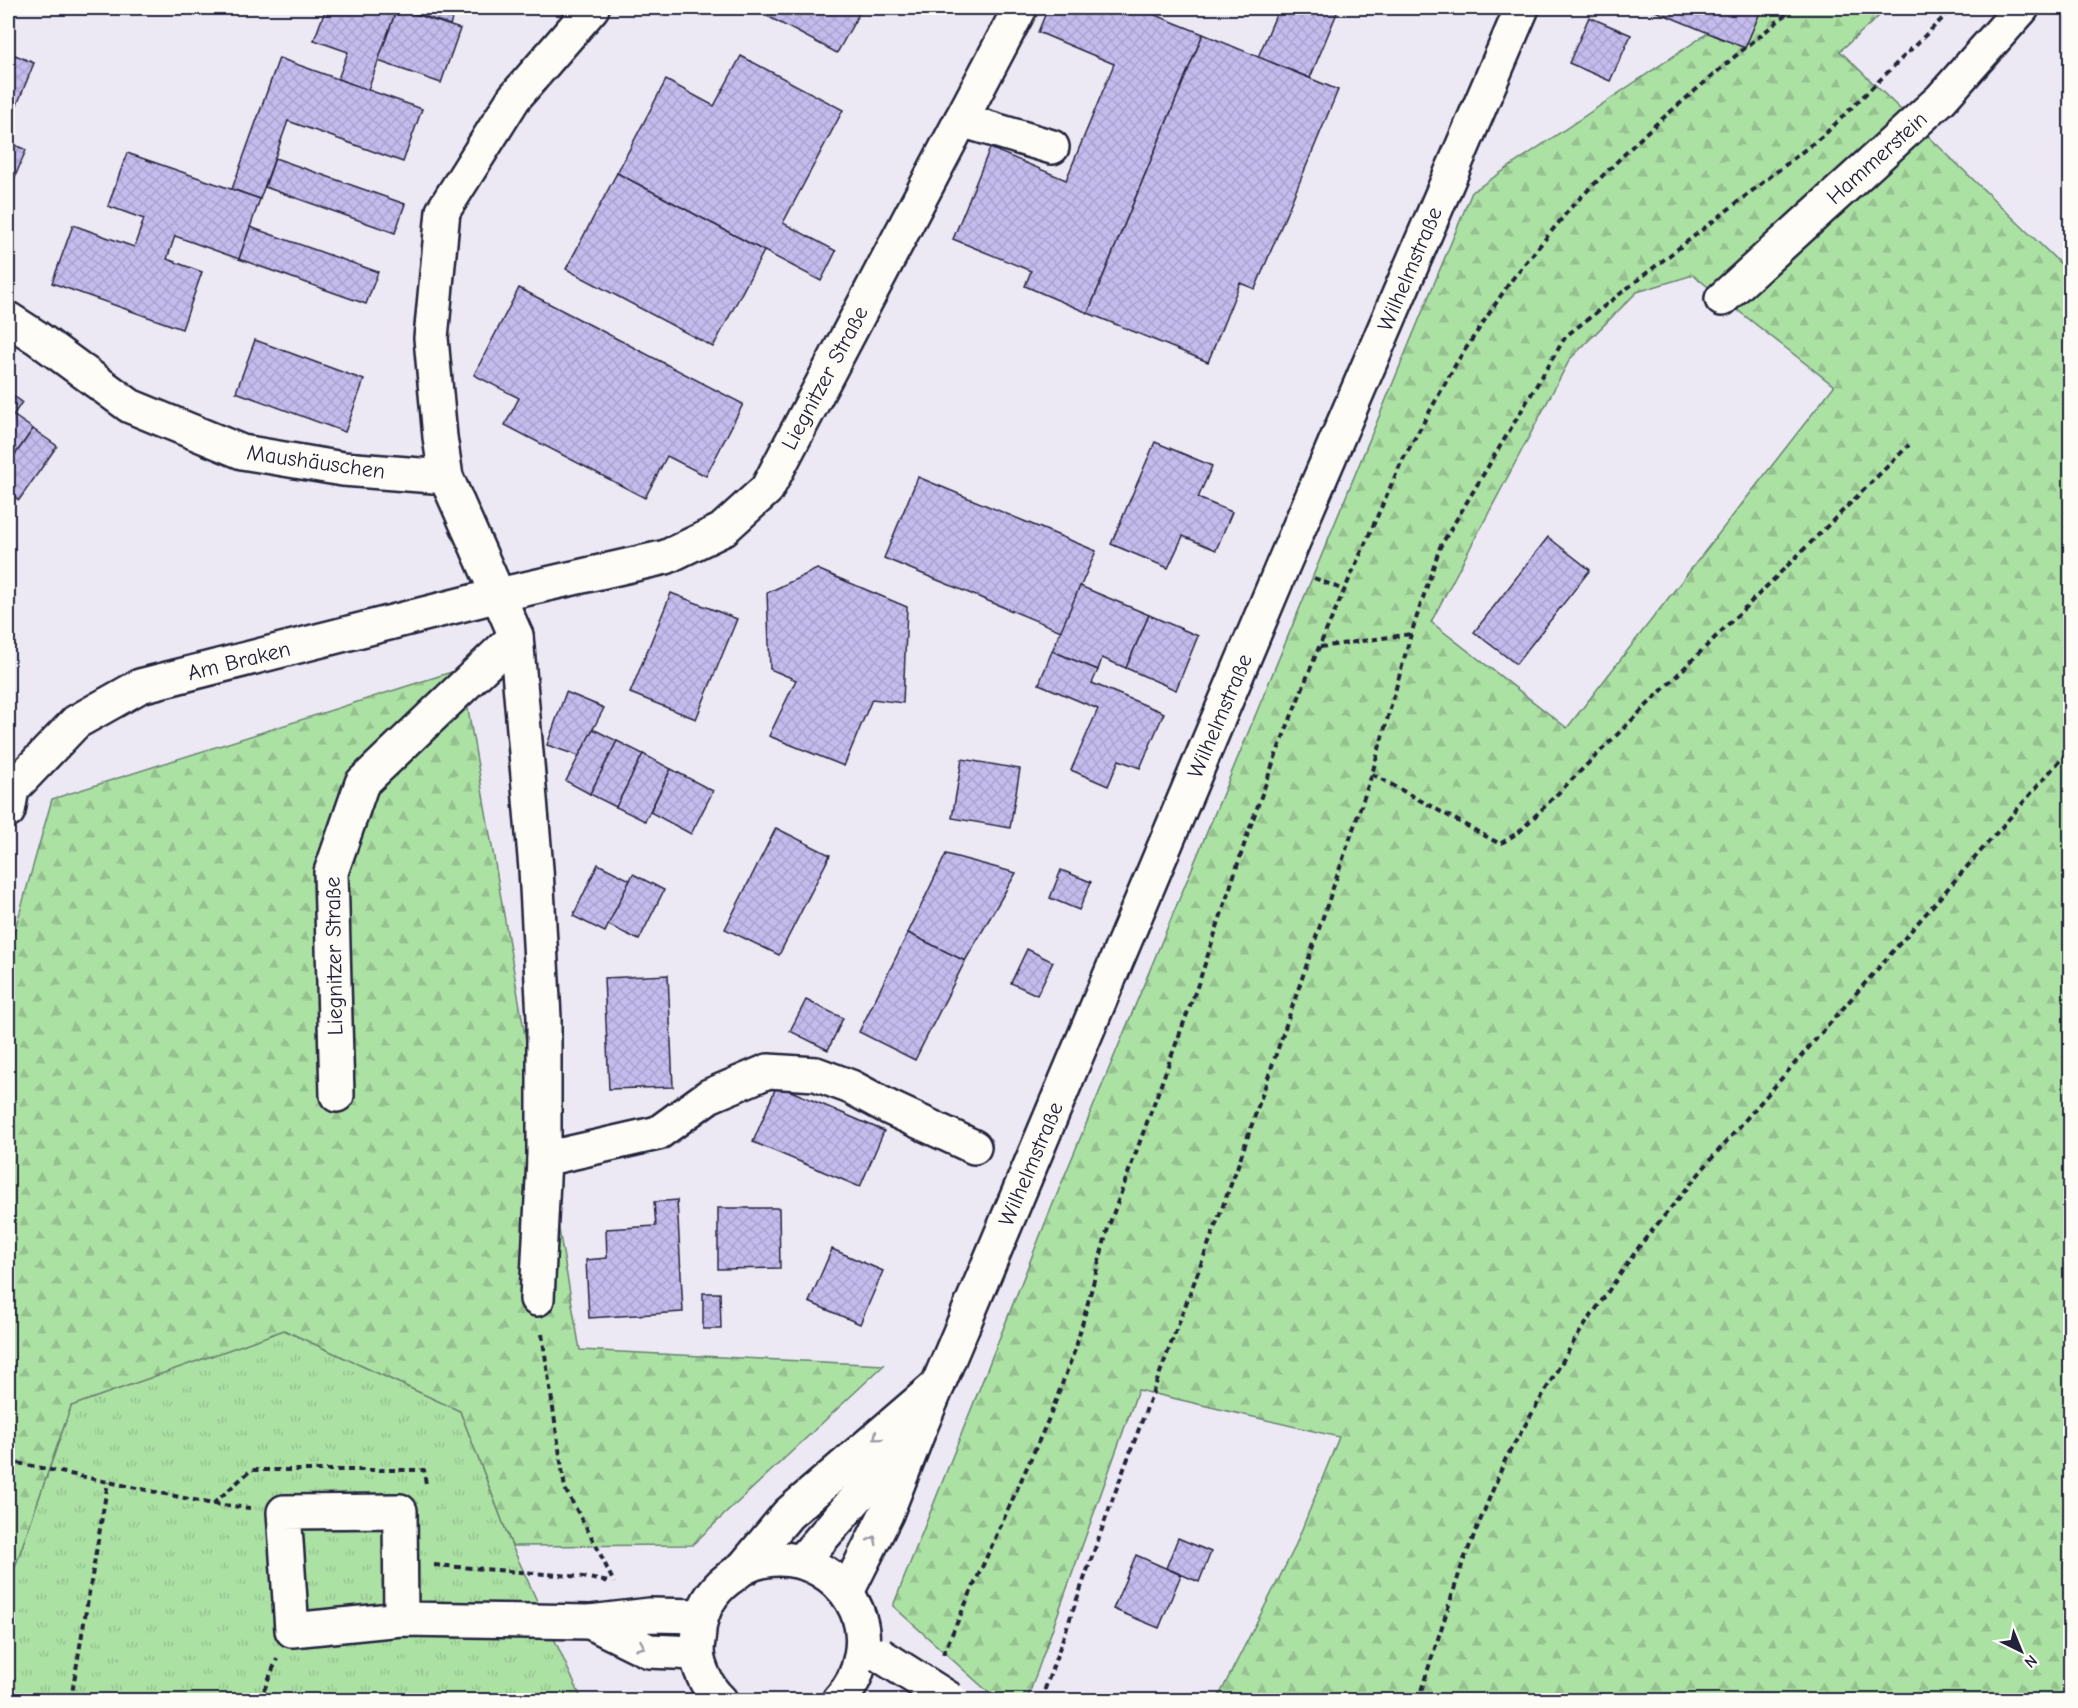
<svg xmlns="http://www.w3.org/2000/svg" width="2078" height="1708" font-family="'Comic Neue',sans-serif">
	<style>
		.grass { fill: url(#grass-tufts); stroke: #678270; stroke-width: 1.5 }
		.forest { fill: url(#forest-firs); stroke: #678270; stroke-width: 1.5; fill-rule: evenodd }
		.building { fill: url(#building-cross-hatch); stroke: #22223b; stroke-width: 1.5 }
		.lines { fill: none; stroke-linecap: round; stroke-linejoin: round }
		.minor-casing { stroke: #22223b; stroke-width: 38 }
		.major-casing { stroke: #22223b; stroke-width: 38 }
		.path { stroke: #22223b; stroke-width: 4; stroke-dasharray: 6 4.5; stroke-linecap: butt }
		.minor { stroke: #fdfcf7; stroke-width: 33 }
		.major { stroke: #fdfcf7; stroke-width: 33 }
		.major-bridge-casing { stroke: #22223b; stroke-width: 38; stroke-linecap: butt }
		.major-bridge { stroke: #fdfcf7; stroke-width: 33 }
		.oneway { stroke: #9a9aa2 }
		.labels { text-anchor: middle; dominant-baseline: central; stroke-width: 6; stroke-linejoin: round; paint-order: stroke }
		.street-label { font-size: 22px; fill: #22223b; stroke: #fdfcf7 }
	</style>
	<defs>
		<pattern id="grass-tufts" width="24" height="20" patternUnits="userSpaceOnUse" patternTransform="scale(1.5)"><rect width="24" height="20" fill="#ace1a4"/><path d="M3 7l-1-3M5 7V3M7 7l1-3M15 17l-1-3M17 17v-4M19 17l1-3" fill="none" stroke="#94c18e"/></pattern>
		<pattern id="forest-firs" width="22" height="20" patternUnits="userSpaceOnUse" patternTransform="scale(1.5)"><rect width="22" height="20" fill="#ace1a4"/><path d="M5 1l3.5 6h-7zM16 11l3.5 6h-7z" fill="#94c18e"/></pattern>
		<pattern id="building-cross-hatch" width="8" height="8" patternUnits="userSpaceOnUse" patternTransform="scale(1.5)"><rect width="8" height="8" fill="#c5bcee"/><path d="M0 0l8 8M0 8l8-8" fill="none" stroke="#a9a1cd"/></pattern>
	</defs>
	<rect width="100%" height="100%" fill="#ece9f4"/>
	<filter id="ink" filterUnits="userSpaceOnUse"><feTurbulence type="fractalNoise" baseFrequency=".0167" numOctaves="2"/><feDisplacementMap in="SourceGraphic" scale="12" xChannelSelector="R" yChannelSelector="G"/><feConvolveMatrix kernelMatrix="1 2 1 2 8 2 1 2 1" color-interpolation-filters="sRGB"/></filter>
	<g filter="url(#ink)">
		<path class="grass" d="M284,1330L460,1411L512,1546L582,1700H8V1587L71,1406Z"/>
		<g class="forest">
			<path d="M1745,8H1888L1840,51L2070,273V1700H1217L1294,1549L1339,1437L1138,1390L1027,1700H997L893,1606L1048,1216L1472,192ZM1693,275L1834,386L1567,728L1431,622L1570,359L1637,292Z"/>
			<path d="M461,669L580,1350L884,1365L692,1545L512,1546L460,1411L284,1330L71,1406L8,1587V954L52,799Z"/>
		</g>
		<g class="building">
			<path d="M326,8H397L368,90L338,79L348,52L314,40Z"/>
			<path d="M397,8L460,29L441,83L378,61Z"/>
			<path d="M414,8H456L450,25L412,12Z"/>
			<path d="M752,8H862L837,53Z"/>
			<path d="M1048,8H1138L1203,34L1088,313L1025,286L1031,271L953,239L990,148L1066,180L1114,64L1038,32Z"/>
			<path d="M1279,8H1339L1310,78L1258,57Z"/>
			<path d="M1648,8H1762L1745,48Z"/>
			<path d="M1589,17L1631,35L1610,81L1569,63Z"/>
			<path d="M1203,34L1338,90L1255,289L1240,283L1208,362L1088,313Z"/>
			<path d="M8,52L34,63L13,115L8,113Z"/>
			<path d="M741,56L843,110L783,223L836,251L821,281L617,173L666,80L714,106Z"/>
			<path d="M279,58L422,109L403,162L288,121L260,199L232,189Z"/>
			<path d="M8,142L26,150L8,194Z"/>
			<path d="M127,153L260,199L239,259L175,236L167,259L202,272L182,329L52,283L73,225L134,247L144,219L108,206Z"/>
			<path d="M275,158L405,204L395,233L265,187Z"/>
			<path d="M617,173L764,251L713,347L566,269Z"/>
			<path d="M250,227L378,272L366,304L239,259Z"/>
			<path d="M519,288L743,404L706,476L667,456L645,498L505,425L519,398L474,375Z"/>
			<path d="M255,340L364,380L345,432L236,392Z"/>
			<path d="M8,392L22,402L8,423Z"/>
			<path d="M13,415L33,429L8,465V423Z"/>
			<path d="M33,429L57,446L19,500L8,493V465Z"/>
			<path d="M1155,442L1212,466L1198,498L1232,512L1216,550L1183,536L1168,568L1111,544Z"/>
			<path d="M918,477L1096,551L1061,631L884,558Z"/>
			<path d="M1548,537L1590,570L1516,664L1474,632Z"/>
			<path d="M817,569L907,607L903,703L872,699L844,766L769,736L796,680L770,669L767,593Z"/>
			<path d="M1080,586L1149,615L1126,668L1102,658L1098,670L1052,651Z"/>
			<path d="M671,593L737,619L696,719L630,693Z"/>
			<path d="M1149,615L1198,636L1176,690L1126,668Z"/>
			<path d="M1052,651L1098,670L1092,683L1164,713L1140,768L1119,760L1108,786L1071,770L1098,709L1039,684Z"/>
			<path d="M566,692L604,708L579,756L547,745Z"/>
			<path d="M593,729L617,741L590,794L566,781Z"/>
			<path d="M617,741L643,754L616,807L590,794Z"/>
			<path d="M643,754L671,769L645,821L616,807Z"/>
			<path d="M962,759L1020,769L1010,828L952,818Z"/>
			<path d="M671,769L713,791L691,834L650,812Z"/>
			<path d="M776,828L830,855L779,955L725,929Z"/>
			<path d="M946,854L1016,873L965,961L908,933Z"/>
			<path d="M598,864L630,880L605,932L573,916Z"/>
			<path d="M1061,870L1091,882L1079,910L1050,898Z"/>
			<path d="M633,874L664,890L639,940L608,925Z"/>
			<path d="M908,933L965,961L915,1060L859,1032Z"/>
			<path d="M1027,949L1053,962L1037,995L1011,983Z"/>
			<path d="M668,975L673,1087L609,1089L604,978Z"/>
			<path d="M806,1000L843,1018L828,1050L790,1031Z"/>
			<path d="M777,1085L884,1131L860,1187L753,1142Z"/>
			<path d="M677,1200L683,1312L589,1318L586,1260L607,1258L606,1229L656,1226L654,1202Z"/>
			<path d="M718,1208H779L780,1268L718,1269Z"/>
			<path d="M832,1249L883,1271L860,1324L809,1302Z"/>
			<path d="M703,1293H720L721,1329H703Z"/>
			<path d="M1178,1538L1211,1552L1199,1582L1166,1568Z"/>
			<path d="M1136,1555L1181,1575L1159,1628L1113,1609Z"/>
		</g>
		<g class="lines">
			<defs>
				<g id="minor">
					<path d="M961,120L1052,147"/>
					<path d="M1722,299L1941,99L2022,8"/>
					<path d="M8,319L36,337L130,406L242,452L343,469L446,477"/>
					<path d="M8,811L12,789L76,722L140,686L499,595L666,557L722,530L767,489L1020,8"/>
					<path d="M337,1095L331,872L362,783L516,636"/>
					<path d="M544,1159L658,1133L709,1096L768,1071L816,1074L851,1087L890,1108L974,1147"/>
					<path d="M537,1299L544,1159V1018L536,869L516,636L446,477L440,437L431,338L443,211L514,98L592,8"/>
					<path d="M743,1568L788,1514L938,1385"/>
					<path d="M401,1619L400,1511L284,1512L292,1630L401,1619L590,1622L650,1615L701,1616"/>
					<path d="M590,1622L649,1651L697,1653"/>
				</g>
				<g id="major">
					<path d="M801,1562L905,1442"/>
					<path d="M847,1592L886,1514L921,1425L1283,565L1522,8"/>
					<path d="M720,1700C708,1689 698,1668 697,1652C697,1644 699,1636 699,1629C702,1609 712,1591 728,1579C733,1576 738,1571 743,1568C803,1537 874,1591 861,1656C858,1673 851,1688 839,1700"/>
				</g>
			</defs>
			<use href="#minor" class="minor-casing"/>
			<use href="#major" class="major-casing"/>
			<g class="path">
				<path d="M1314,578L1344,590"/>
				<path d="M1320,647L1411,634"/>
				<path d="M1372,774L1500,844L1519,832L1909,445"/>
				<path d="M542,1334L565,1489L597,1547L614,1583"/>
				<path d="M8,1461L213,1504L250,1508"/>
				<path d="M213,1504L251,1470H424L426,1485"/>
				<path d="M434,1565L583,1577L609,1582"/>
				<path d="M943,1654L1050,1416L1076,1347L1108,1228L1201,976L1248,833L1276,755L1319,647L1401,463L1457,362L1510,282L1573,205L1648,131L1733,58L1794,8"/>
				<path d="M73,1700L72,1693L108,1482"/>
				<path d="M260,1700L277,1659"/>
				<path d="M1041,1700L1113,1498L1236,1171L1372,774L1411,634L1440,547L1566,336L1825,134L1953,8"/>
				<path d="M1418,1700L1463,1562L1506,1458L1576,1338L1641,1244L1712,1158L2070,749"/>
			</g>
			<use href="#minor" class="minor"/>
			<use href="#major" class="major"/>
			<defs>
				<path id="major-bridge" d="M880,1655L951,1700"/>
			</defs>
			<use href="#major-bridge" class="major-bridge-casing"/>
			<use href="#major-bridge" class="major-bridge"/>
		</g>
		<defs><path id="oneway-chevron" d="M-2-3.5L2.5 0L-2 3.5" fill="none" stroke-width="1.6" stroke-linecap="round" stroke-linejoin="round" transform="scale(1.5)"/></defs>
		<g class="oneway">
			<use href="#oneway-chevron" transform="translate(877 1437) rotate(140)"/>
			<use href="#oneway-chevron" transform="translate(873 1540) rotate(-63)"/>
			<use href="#oneway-chevron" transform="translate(641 1646) rotate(24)"/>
		</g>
	</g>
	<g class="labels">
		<g class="street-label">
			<text transform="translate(1877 158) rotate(-42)">Hammerstein</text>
			<text transform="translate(1410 269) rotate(-67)">Wilhelmstraße</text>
			<text transform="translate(825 378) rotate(-62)">Liegnitzer Straße</text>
			<text transform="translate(316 462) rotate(8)">Maushäuschen</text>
			<text transform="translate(239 661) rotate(-14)">Am Braken</text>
			<text transform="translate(1220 716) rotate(-67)">Wilhelmstraße</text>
			<text transform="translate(334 956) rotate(-91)">Liegnitzer Straße</text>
			<text transform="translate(1031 1164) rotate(-67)">Wilhelmstraße</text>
		</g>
	</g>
	<rect width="2078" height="1708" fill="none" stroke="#fdfcf7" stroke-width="30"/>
	<rect x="15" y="15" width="2048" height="1678" fill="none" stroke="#22223b" stroke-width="2" filter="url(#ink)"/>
	<g transform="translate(2021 1651) rotate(137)" stroke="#fdfcf7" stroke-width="4.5" paint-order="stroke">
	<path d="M0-4.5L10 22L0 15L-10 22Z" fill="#22223b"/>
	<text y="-9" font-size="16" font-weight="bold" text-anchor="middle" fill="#22223b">N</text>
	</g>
</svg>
